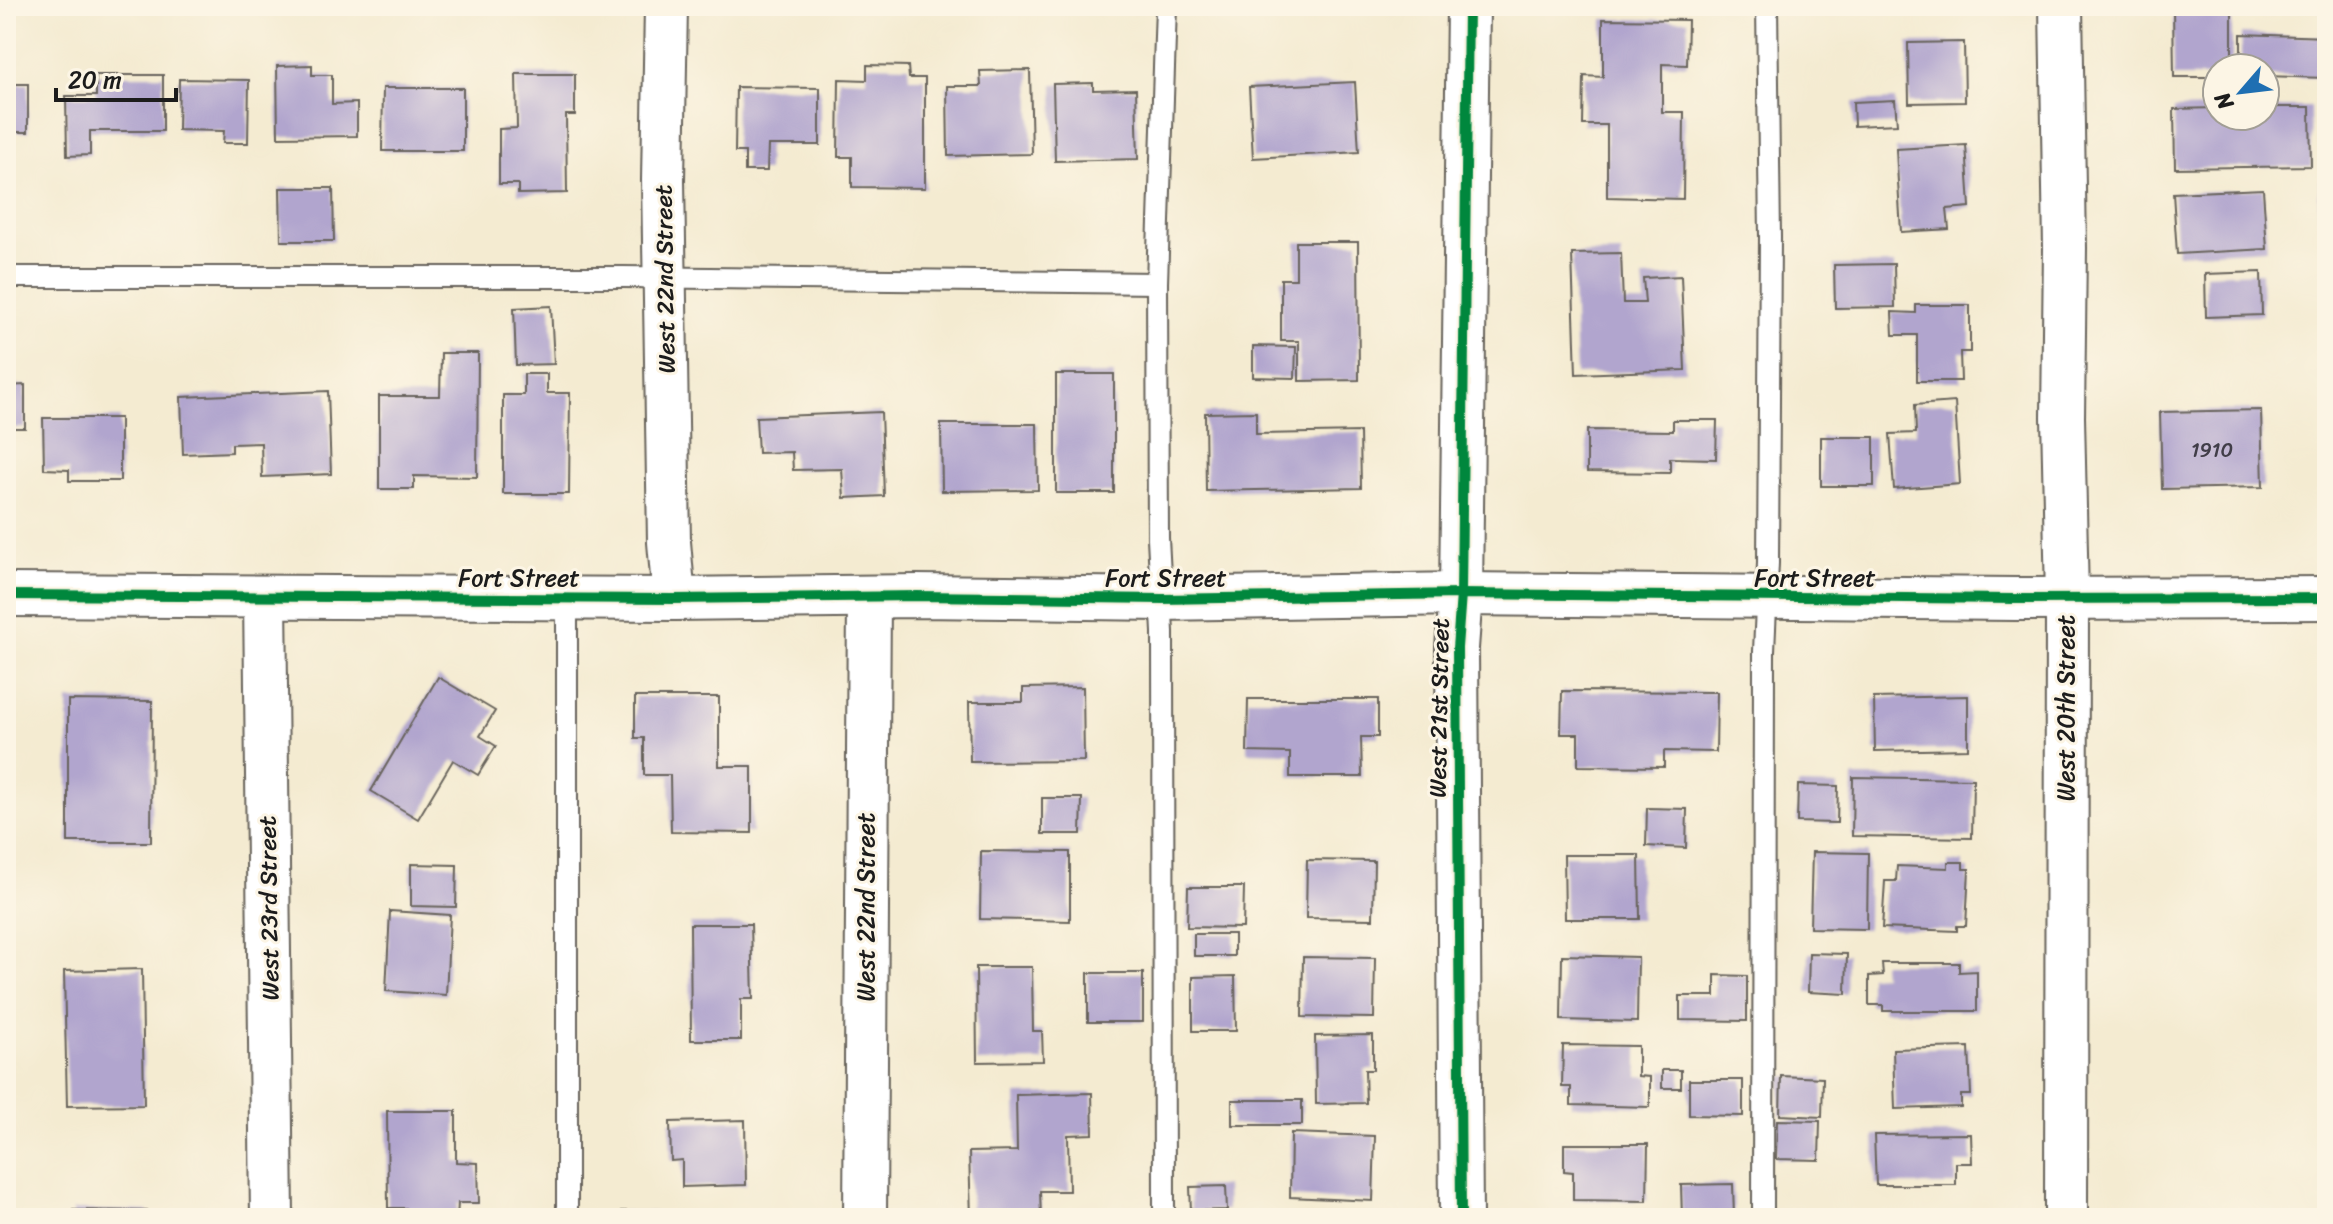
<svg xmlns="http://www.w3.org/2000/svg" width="2333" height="1224" font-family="Sriracha,sans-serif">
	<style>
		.building { fill: #b1a5ce }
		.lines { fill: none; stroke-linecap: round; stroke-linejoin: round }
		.lane-casing { stroke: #68645b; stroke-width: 24 }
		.street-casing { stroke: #68645b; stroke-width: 46 }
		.lane { stroke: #fff; stroke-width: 20 }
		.street { stroke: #fff; stroke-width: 42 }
		.cycleway-casing { stroke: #fcf5e5; stroke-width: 15 }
		.cycleway { stroke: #00873e; stroke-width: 10 }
		.labels { text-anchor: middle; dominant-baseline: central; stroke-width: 6; stroke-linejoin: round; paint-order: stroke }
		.number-label { font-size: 20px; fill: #413e48 }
		.street-label { font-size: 24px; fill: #1c1c1c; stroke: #fcf5e5 }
	</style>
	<rect width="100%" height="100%" fill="#fcf5e5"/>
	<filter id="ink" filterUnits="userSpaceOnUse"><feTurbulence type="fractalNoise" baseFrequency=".0125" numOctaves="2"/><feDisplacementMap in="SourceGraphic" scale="16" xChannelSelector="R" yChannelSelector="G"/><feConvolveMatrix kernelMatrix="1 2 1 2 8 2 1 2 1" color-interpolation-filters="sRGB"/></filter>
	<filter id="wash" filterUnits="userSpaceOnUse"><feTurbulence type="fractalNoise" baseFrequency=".006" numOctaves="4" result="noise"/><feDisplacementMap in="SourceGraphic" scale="32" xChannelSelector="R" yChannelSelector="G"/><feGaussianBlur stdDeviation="1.8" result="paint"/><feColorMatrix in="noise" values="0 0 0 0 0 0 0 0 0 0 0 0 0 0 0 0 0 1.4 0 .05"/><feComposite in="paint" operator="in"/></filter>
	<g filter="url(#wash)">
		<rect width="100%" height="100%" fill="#f4ebd1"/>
		<g id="blocks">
			<g class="building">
				<path d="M2173,6H2232V68H2217V77H2174Z"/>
				<path d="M1603,19L1688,20L1687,65L1662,64V112H1684L1683,199L1607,197V125H1583L1584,76L1603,77Z"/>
				<path d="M2241,34L2327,37V78L2265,76V68H2241Z"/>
				<path d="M1964,42L1965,102L1909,103L1908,43Z"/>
				<path d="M312,65V75H332V104L357,103V136L278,137L277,66Z"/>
				<path d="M867,65L908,66L909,78H925V188L852,187V157H838L839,79L867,80Z"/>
				<path d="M1030,70L1032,154L948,156L947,86H981L980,71Z"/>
				<path d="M516,74H575V115H566L567,193L518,194V184H499V129L517,128Z"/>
				<path d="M96,75H163V131H90V155L67,156L66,96H96Z"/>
				<path d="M179,79L249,80L248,143H223L224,131L178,130Z"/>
				<path d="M1355,82L1359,152L1253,158L1249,87Z"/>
				<path d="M1093,83V90L1136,89L1138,159L1055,161L1053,84Z"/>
				<rect x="6" y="84" width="22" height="48"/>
				<path d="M736,87L820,88V145H768L767,171H745V152H735Z"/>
				<path d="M383,88H463V151H382Z"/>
				<path d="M1895,100L1897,124L1854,126L1853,102Z"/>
				<path d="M2265,107H2310L2311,166L2175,168L2174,109L2217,108V116H2265Z"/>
				<path d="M1966,145L1970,207L1947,209L1949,229L1901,232L1896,149Z"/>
				<path d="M2319,180H2327V218H2318Z"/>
				<path d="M280,188H333L334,241H281Z"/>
				<path d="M2263,189L2267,249L2177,254L2173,193Z"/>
				<path d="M1296,242H1358L1359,380L1299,381V341H1281V279H1296Z"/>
				<path d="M1621,253L1623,303H1645L1643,278L1681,276L1685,370L1576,374L1572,254Z"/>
				<path d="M1894,264L1895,307L1835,308L1834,265Z"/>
				<path d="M2261,272L2262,315L2206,317L2205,274Z"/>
				<path d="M1916,305H1970V352H1960L1961,381H1917V335H1893L1892,312L1916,313Z"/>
				<path d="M551,306L554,364L516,365L514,308Z"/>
				<path d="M1253,346L1296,347L1295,378L1253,377Z"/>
				<path d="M441,353H478L477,477L414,476V489H379V396H440Z"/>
				<path d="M524,374H547V393H570L569,494H503V395H524Z"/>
				<rect x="1056" y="374" width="58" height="119"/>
				<path d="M25,385V428H6V386Z"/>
				<path d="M328,391L331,474L262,477L261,443L232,444V452L183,454L181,397Z"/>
				<path d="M1955,402L1960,484L1894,489L1890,434L1916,433L1915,405Z"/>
				<path d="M2261,410L2263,487L2162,489L2160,412Z"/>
				<path d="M881,412L884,496L844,498L842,469L793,470L792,452L758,453L756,417Z"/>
				<path d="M1256,412V434L1360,432L1361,488L1206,491L1205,413Z"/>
				<path d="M43,418H120V481H69V470L44,469Z"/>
				<path d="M1673,420H1717L1716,459L1670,458V473L1587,472V430L1673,431Z"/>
				<path d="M941,424H1037L1038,490L942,491Z"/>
				<rect x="1821" y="437" width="53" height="49"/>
				<path d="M438,677L495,711L480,736L496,746L478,775L453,760L418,819L371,791Z"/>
				<path d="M1083,687L1084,761L970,762L969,702H1023V688Z"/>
				<path d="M1562,691L1717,692L1716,752L1664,751V767L1578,766V734H1561Z"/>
				<path d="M1968,696V749L1875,751L1874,698Z"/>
				<path d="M635,697H719V766H752V833L671,832L670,775H644V738H635Z"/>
				<path d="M1248,699H1378V737H1361L1362,777H1290V753L1247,752Z"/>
				<path d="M68,700L152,701L151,842H68Z"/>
				<path d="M1853,777L1973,779L1972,838L1852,836Z"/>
				<path d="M1798,785L1838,786L1837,823L1797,822Z"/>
				<path d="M1042,798H1082L1081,834H1042Z"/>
				<path d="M1647,808L1687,809L1686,848L1646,846Z"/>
				<path d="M981,851L1070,852V921L980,919Z"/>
				<path d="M1812,852L1868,853L1867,929L1810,928Z"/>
				<path d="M1564,855H1639L1640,919H1565Z"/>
				<path d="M1307,860L1374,861L1373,919L1306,918Z"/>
				<path d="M1948,862H1963V869H1969L1966,926H1957V931L1882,928L1885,881H1896L1897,866L1948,868Z"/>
				<path d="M411,864L457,865L456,907L411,906Z"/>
				<path d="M1188,887H1244L1243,928L1187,927Z"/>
				<path d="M390,911L450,915L446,995L386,991Z"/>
				<path d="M690,924H751L753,999H741V1040H691Z"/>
				<rect x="1194" y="934" width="40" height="22"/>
				<path d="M1809,953L1847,954L1846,994L1808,992Z"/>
				<path d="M1562,955L1638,957L1637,1022L1561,1020Z"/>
				<path d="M1303,957L1375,958L1374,1018L1302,1017Z"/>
				<path d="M1882,963H1959V972L1977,971V1011H1883V1005H1869V976L1883,975Z"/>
				<path d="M976,967H1032L1033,1031H1042L1043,1061L977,1062Z"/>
				<path d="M142,969L144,1105L67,1106L64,971Z"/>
				<rect x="1088" y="973" width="55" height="49"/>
				<path d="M1715,975L1747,976V1021L1680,1020V996H1715Z"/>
				<path d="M1235,976L1236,1031H1193V977Z"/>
				<path d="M1373,1035V1070H1365L1366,1103L1316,1104L1315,1036Z"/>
				<path d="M1563,1045L1638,1046V1076L1650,1077V1107L1571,1105V1087H1562Z"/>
				<path d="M1969,1047L1971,1095H1961V1107L1895,1109L1893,1049Z"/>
				<rect x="1662" y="1070" width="19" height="18"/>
				<path d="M1781,1076L1823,1078L1822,1117L1780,1115Z"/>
				<path d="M1689,1080H1743V1116L1689,1115Z"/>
				<path d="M1092,1093L1093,1134L1068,1135L1069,1191H1040L1041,1217L971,1218L969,1152L1017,1151L1016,1095Z"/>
				<rect x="1232" y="1100" width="70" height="25"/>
				<path d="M387,1111H456V1162L478,1163L479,1203H458L457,1218H406V1208H388Z"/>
				<path d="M745,1120L746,1185L682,1187V1160L671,1161L670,1122Z"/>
				<path d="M1777,1120L1820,1121L1819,1160L1776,1159Z"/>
				<path d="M1291,1133L1375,1136L1373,1201L1290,1197Z"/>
				<path d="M1971,1134L1972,1163H1956V1185H1876L1874,1135Z"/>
				<path d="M1564,1144H1648L1647,1201L1573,1200V1172L1564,1171Z"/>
				<path d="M1733,1184L1734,1218H1682L1681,1185Z"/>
				<path d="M1226,1186L1227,1210L1191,1211L1190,1187Z"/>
				<path d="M73,1210L148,1211V1218H73Z"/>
				<path d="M622,1211L655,1212V1218H621Z"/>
			</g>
		</g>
	</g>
	<g filter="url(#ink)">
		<use href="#blocks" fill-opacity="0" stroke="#68645b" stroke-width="2"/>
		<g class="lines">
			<defs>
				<g id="lane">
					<path d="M6,277H624L1157,283"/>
					<path d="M567,1218V598"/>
					<path d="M1164,1218L1163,632L1158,538L1157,283L1166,6"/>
					<path d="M1763,1218L1764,651L1768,563L1770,237L1767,6"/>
				</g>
				<g id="street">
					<path d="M666,6L663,180L669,542L674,599"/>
					<path d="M2061,6L2065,248L2063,417L2067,598L2066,1218"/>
					<path d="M6,595L674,599L917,596L1162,599L1461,594L2015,599L2327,598"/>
					<path d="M265,597L272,1218"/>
					<path d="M865,1218L869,597"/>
					<path d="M1461,1218L1457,648L1461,594L1468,6"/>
				</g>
			</defs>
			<use href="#lane" class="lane-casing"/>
			<use href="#street" class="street-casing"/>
			<use href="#lane" class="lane"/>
			<use href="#street" class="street"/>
			<defs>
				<g id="cycleway">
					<path d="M6,595L674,599L917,596L1162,599L1461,594L2015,599L2327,598"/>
					<path d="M1461,1218L1457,648L1461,594L1468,6"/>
				</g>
			</defs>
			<use href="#cycleway" class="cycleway-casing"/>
			<use href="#cycleway" class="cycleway"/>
		</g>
	</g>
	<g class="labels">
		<g class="number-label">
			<text x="2212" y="450">1910</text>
		</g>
		<g class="street-label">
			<text transform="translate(665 279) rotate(-91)">West 22nd Street</text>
			<text x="519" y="578">Fort Street</text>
			<text x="1166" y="578">Fort Street</text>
			<text x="1815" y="578">Fort Street</text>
			<text transform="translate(1439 708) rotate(-89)">West 21st Street</text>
			<text transform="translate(2066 708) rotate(-90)">West 20th Street</text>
			<text transform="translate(866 907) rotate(-90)">West 22nd Street</text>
			<text transform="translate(269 908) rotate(-91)">West 23rd Street</text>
		</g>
	</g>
	<rect width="2333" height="1224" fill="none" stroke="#fcf5e5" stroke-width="32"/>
	<g transform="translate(2241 92) rotate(242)"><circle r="38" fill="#fcf5e5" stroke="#a29e95" stroke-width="2"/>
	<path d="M0-6L14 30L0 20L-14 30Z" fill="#1f6fb2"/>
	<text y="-12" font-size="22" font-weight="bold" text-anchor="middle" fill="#1c1c1c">N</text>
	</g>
	<path d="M56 88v12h120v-12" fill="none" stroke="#1c1c1c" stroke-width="4"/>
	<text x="68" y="88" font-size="24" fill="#1c1c1c" stroke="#fcf5e5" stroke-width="6" paint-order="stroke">20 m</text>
</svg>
